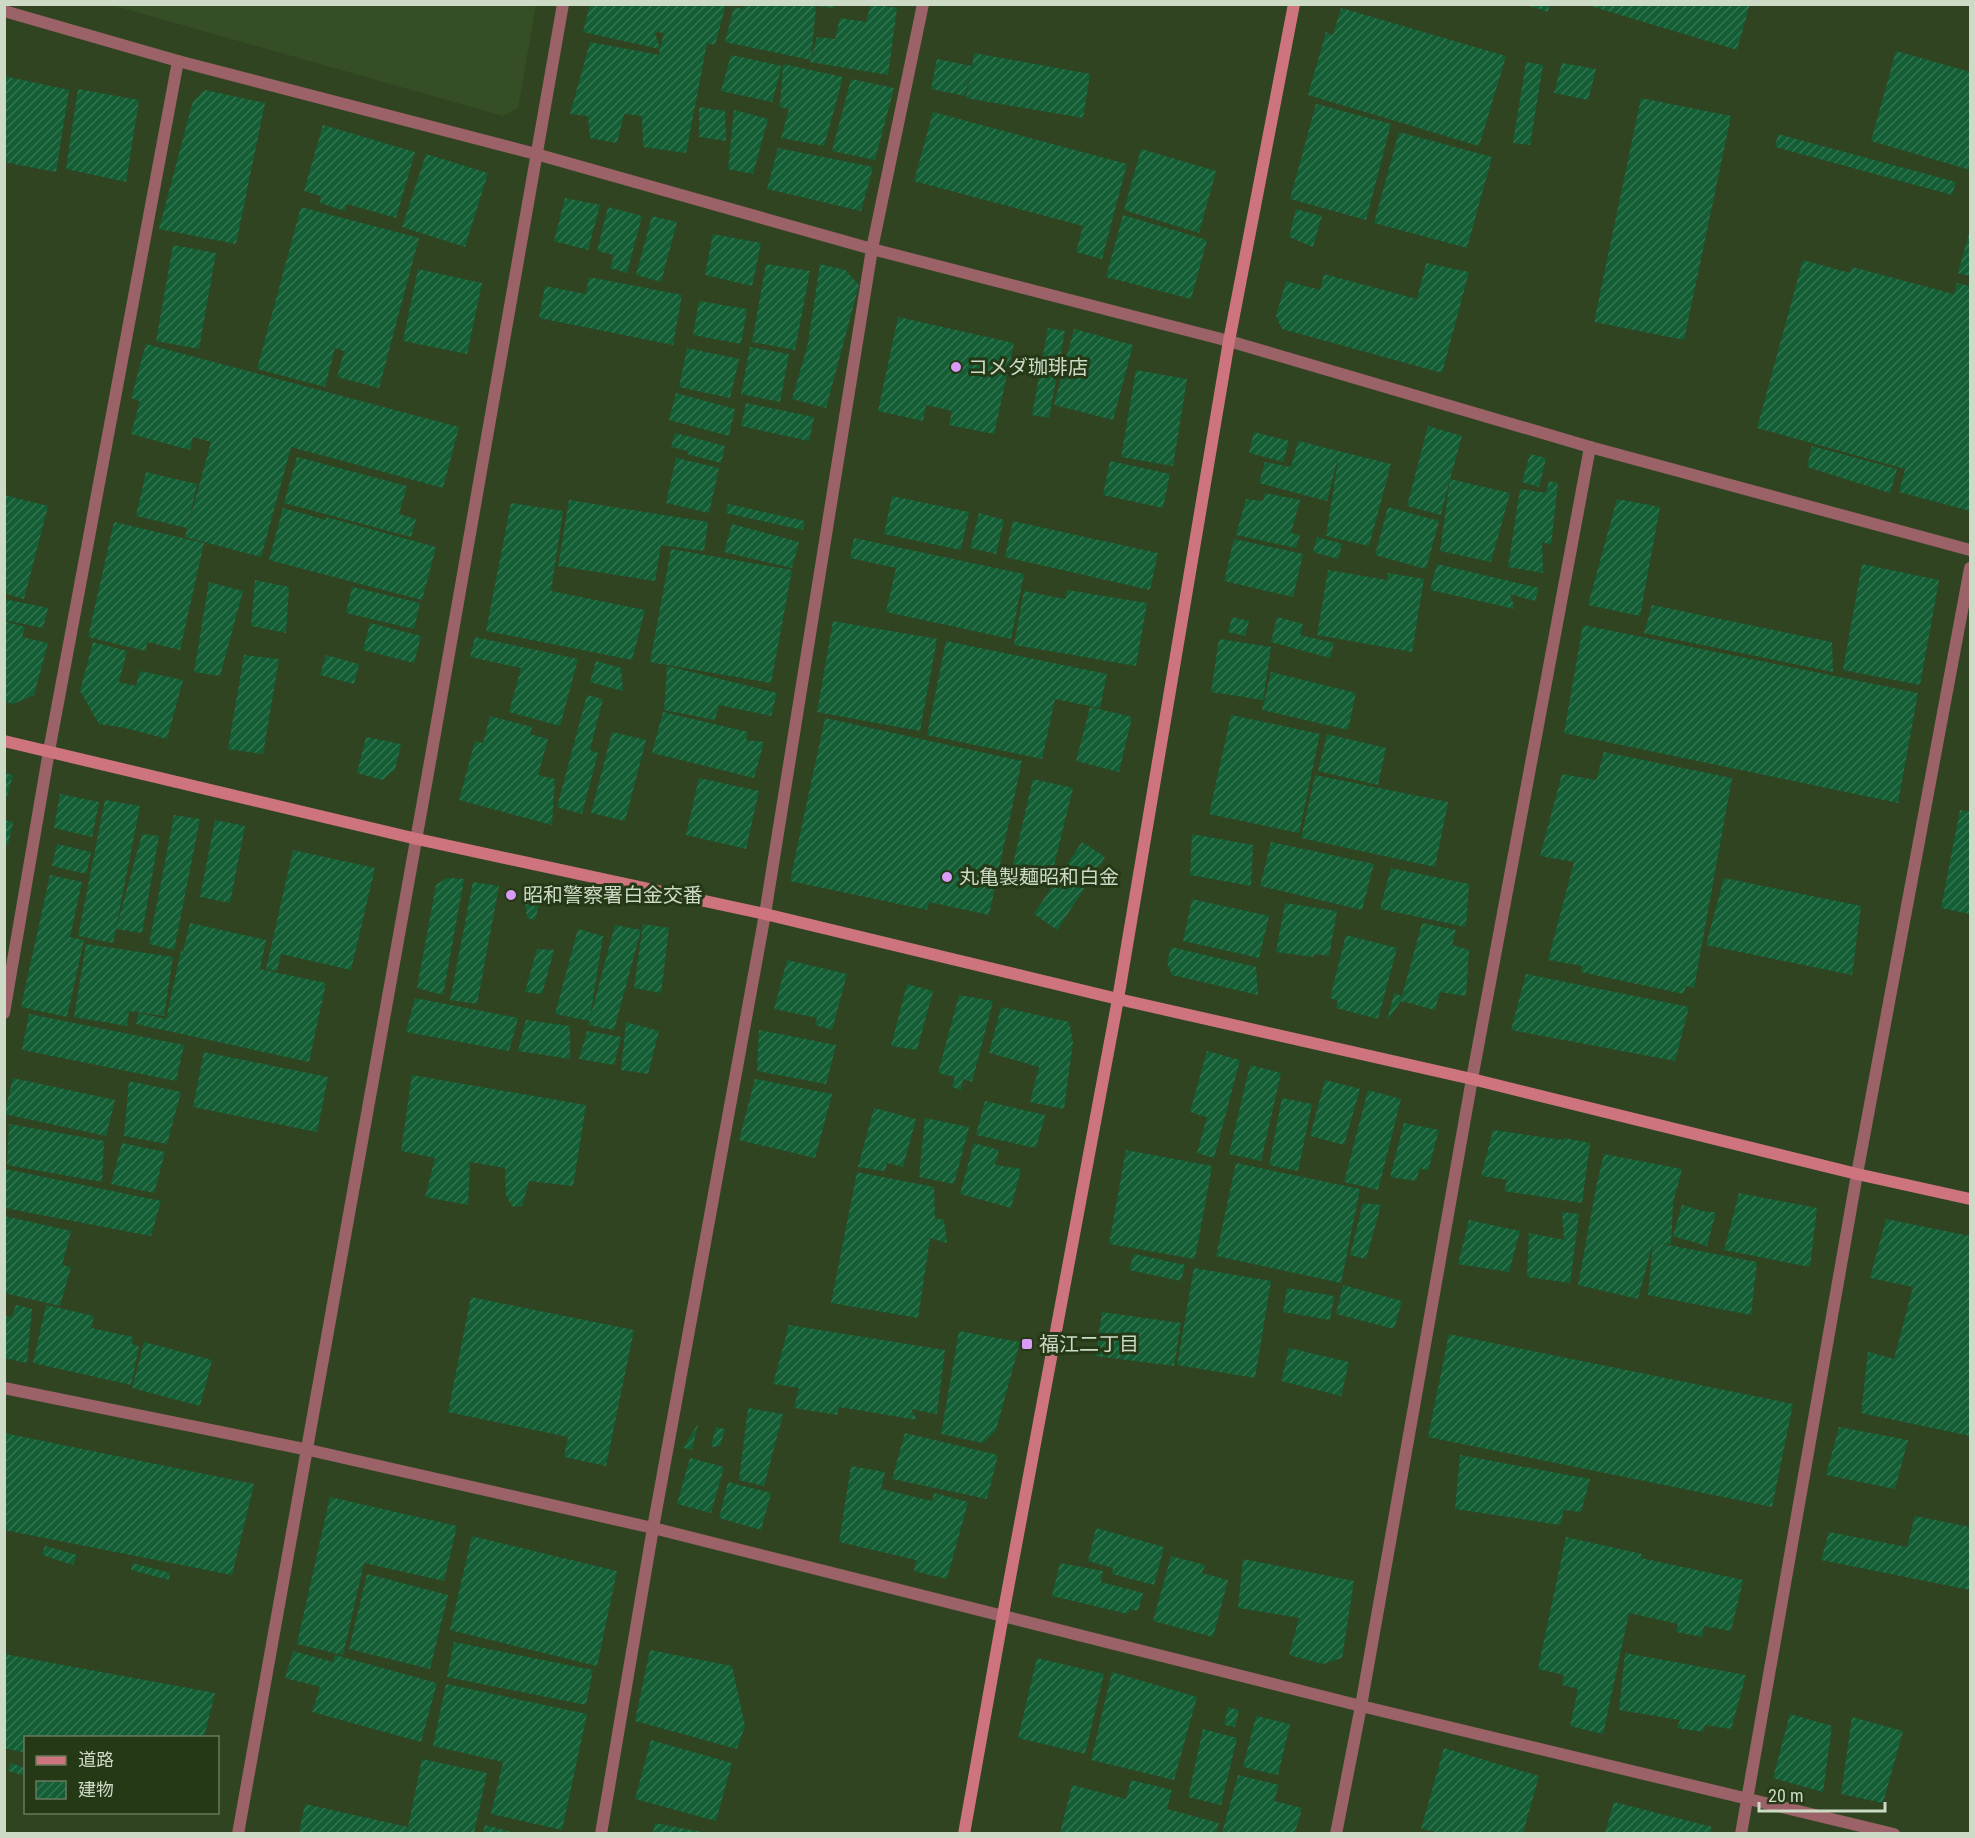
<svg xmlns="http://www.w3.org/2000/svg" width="1975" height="1838" font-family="'Roboto Condensed','Noto Sans JP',sans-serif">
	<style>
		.built { fill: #364e25 }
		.building { fill: url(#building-hatch) }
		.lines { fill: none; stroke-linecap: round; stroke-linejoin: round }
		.street { stroke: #9b6267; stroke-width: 12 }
		.secondary { stroke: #ce747e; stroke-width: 12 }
		.poi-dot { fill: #d89bf8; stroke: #263917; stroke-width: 2 }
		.labels { text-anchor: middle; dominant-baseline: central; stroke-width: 6; stroke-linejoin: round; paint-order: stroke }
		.poi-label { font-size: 20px; fill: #cddac6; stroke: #263917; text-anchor: start }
	</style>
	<defs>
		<pattern id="building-hatch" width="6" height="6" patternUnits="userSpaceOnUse" patternTransform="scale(1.5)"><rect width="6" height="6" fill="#135e34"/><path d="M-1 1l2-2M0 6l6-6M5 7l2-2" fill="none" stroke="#347450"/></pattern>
	</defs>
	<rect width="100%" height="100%" fill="#304421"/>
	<path class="built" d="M112,5H536L518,108L503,116Z"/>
	<g class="building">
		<path d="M590,4H726L715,45L707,43L686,153L643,147L642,116L624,114L617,143L590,138L588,116L570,114L590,42L659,55L660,48L664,33L655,32L660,49L583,32Z"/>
		<path d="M744,4H835L834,8L816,6L811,60L725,42L734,7L743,9Z"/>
		<path d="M871,4L897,8L888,75L810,62L817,37L835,39L840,18L866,22Z"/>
		<path d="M1524,4H1550L1548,12Z"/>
		<path d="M1584,4H1750L1737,50Z"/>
		<path d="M1341,8L1506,56L1479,146L1308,95L1326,32L1333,35Z"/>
		<path d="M1896,51L1970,72V170L1871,141Z"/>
		<path d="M974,53L1090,74L1083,118L966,98L971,70L965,96L931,89L937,59L972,66Z"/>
		<path d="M731,55L782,66L772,102L721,91Z"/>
		<path d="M1526,62L1543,65L1530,145L1513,143Z"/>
		<path d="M1562,63L1596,69L1588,100L1554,93Z"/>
		<path d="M783,64L843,77L824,146L781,138L789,109L780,107Z"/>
		<path d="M4,76L69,90L56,172L4,162Z"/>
		<path d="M851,79L894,88L875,160L832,151Z"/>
		<path d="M78,89L139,100L126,182L66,169Z"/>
		<path d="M205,90L265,103L236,244L159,229L193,101Z"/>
		<path d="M1641,98L1731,116L1684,340L1594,322Z"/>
		<path d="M1316,104L1391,124L1366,220L1290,199Z"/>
		<path d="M699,107L725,111L726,141L699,137Z"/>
		<path d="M734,110L768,119L753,174L728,169Z"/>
		<path d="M933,112L1127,164L1102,259L1076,252L1083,226L914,181Z"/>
		<path d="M323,125L415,152L396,218L347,204L345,211L320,203L321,196L304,191Z"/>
		<path d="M1399,132L1492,157L1467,248L1374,223Z"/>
		<path d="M1778,134L1956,182L1952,195L1775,147Z"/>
		<path d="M778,148L873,167L861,211L767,189Z"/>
		<path d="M1141,149L1216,171L1199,233L1124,210Z"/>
		<path d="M426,154L488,173L465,247L402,227Z"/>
		<path d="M565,198L600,205L588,250L554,241Z"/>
		<path d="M301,207L419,238L379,388L337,377L344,351L335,348L325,387L257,369Z"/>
		<path d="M608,207L642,216L627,273L610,268L614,255L597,251Z"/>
		<path d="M1296,209L1322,216L1313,247L1289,237Z"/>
		<path d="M1123,215L1207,240L1191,299L1106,277Z"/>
		<path d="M652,216L677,222L661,282L636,275Z"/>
		<path d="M1970,230V276L1958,273Z"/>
		<path d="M713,234L761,243L752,286L705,275Z"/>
		<path d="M173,245L216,253L199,349L156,341Z"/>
		<path d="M1803,260L1850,273L1852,267L1954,294L1957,283L1970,286V511L1899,492L1905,469L1757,428Z"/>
		<path d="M1426,263L1469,272L1442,373L1282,329L1276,316L1286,281L1320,290L1324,274L1417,299Z"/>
		<path d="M766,264L810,271L795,350L752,342Z"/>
		<path d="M820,264L845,270L859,285L826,408L792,399L808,343Z"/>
		<path d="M418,269L482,283L467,354L403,341Z"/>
		<path d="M589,277L682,295L673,345L539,318L545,286L586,294Z"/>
		<path d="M699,301L747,309L741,344L693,335Z"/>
		<path d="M898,317L1014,343L994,434L949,425L952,411L926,405L923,421L878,411Z"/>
		<path d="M1048,328L1065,331L1049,418L1032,415Z"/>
		<path d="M1074,329L1133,345L1113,420L1054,405Z"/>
		<path d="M146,344L459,427L443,488L291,447L261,557L185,537L187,528L136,516L146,472L197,484L189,522L211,442L193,437L190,450L131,434L140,401L131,398Z"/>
		<path d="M750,347L789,354L780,402L741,394Z"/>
		<path d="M687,348L739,359L730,398L679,387Z"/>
		<path d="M1136,370L1187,379L1173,466L1121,457Z"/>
		<path d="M676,393L735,409L729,436L669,420Z"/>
		<path d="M746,403L814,417L809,441L741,426Z"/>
		<path d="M1428,426L1462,436L1450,479L1510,493L1491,562L1440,551L1450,479L1441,515L1407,506Z"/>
		<path d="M1254,432L1289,441L1283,462L1249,453Z"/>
		<path d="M675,433L725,446L721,463L687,454L688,451L671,447Z"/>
		<path d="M1298,441L1391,464L1369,546L1326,536L1339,454L1327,501L1259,483L1265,462L1291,467Z"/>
		<path d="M1812,446L1897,469L1890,493L1807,467Z"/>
		<path d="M1530,454L1546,458L1539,487L1522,482Z"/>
		<path d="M297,457L407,486L399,514L416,519L411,537L284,503Z"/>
		<path d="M676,458L719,468L709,513L666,503Z"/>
		<path d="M1110,461L1170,474L1163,508L1103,495Z"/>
		<path d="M1549,481L1558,483L1551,545L1542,542L1543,573L1508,567L1520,489L1546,493Z"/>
		<path d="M1265,493L1300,500L1291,533L1300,535L1296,548L1236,535L1246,499L1263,501Z"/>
		<path d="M4,495L48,506L24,599L4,593Z"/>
		<path d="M892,496L969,512L961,550L884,534Z"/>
		<path d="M1617,499L1660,507L1640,616L1588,605Z"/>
		<path d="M569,500L708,522L704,551L661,545L655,581L558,566Z"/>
		<path d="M511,503L563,511L551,591L645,610L632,660L486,631Z"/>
		<path d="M728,504L805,521L803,530L726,513Z"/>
		<path d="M1388,507L1439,521L1426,569L1375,555Z"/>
		<path d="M283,508L326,520V517L436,547L422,600L269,560Z"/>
		<path d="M979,513L1004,520L996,554L970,548Z"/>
		<path d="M1013,521L1158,553L1150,590L1005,557Z"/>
		<path d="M114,522L204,543L180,650L147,642L146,651L88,637Z"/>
		<path d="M732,524L799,542L792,568L724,552Z"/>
		<path d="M1317,537L1342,544L1338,559L1313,552Z"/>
		<path d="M854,538L1024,574L1011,639L886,612L896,568L850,558Z"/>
		<path d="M1234,539L1303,554L1293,597L1224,581Z"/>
		<path d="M671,549L792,570L771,683L650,662Z"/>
		<path d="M1437,564L1539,588L1535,601L1510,594L1515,609L1430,590Z"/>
		<path d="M1862,564L1939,580L1920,685L1843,670Z"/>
		<path d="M1328,570L1387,580L1388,573L1424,579L1412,652L1317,635Z"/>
		<path d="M255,580L289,587L286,633L251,626Z"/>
		<path d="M209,582L243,591L220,676L194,672Z"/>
		<path d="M352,587L420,603L414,629L346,613Z"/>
		<path d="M1067,590L1147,603L1136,666L1014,645L1024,591L1065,599Z"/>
		<path d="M4,599L48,608L43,628L4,620Z"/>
		<path d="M1652,605L1832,642L1833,672L1644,633Z"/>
		<path d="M1232,617L1249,621L1245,636L1228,632Z"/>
		<path d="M1277,617L1303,624L1300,635L1334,643L1330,658L1271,642Z"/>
		<path d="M4,621L25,627L22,637L48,643L34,695L13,704L4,701Z"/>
		<path d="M833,621L937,639L920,731L817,712Z"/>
		<path d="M370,623L421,636L414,663L363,650Z"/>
		<path d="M1583,625L1918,693L1898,803L1564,733Z"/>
		<path d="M475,637L578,659L560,726L509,712L521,668L470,657Z"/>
		<path d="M1219,639L1271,647L1263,700L1211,692Z"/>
		<path d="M946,641L1107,674L1100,708L1055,699L1042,759L927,735Z"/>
		<path d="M93,642L127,651L119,682L136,686L140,671L183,680L167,739L125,728L99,724L80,691Z"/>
		<path d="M244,655L279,659L263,754L228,749Z"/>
		<path d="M326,655L359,664L354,684L320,675Z"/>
		<path d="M596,661L621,668L623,691L590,682Z"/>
		<path d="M667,666L777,693L771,716L719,705L715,720L664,710Z"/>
		<path d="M1271,672L1356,693L1348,730L1262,710Z"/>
		<path d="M587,695L603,699L590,750L598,753L582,814L557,807Z"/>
		<path d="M1090,707L1132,717L1119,772L1076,761Z"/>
		<path d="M663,712L748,732L746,740L764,742L754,778L652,753Z"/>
		<path d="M1231,715L1320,734L1299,833L1209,814Z"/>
		<path d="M490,716L532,727L530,734L548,739L538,775L555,779L552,825L459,800L475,741L483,743Z"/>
		<path d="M825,718L1022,761L989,915L929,902L927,910L790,881Z"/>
		<path d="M612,732L646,740L625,821L591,813Z"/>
		<path d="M1327,734L1386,748L1378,785L1318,771Z"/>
		<path d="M366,737L401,744L395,770L382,780L357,773Z"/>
		<path d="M1604,752L1732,778L1694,988L1686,986L1684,994L1581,972L1582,966L1548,960L1574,862L1540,856L1562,774L1596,780Z"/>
		<path d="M4,773L13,775L5,803H4Z"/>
		<path d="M1315,775L1448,802L1435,867L1301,838Z"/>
		<path d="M699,778L759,791L746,849L686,835Z"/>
		<path d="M1033,779L1073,788L1049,886L1010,877Z"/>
		<path d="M60,794L99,802L92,837L54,828Z"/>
		<path d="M105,800L140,806L113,943L78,936Z"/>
		<path d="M1960,810L1970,812V914L1941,908Z"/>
		<path d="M174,815L200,819L174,950L149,944Z"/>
		<path d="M4,820L13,822L8,845L4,844Z"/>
		<path d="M215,820L245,826L230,903L200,897Z"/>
		<path d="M142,834L159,836L142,933L116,929Z"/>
		<path d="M1192,834L1253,845L1251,886L1190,875Z"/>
		<path d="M1082,842L1105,857L1057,930L1034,914Z"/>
		<path d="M1271,842L1374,864L1362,910L1260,886Z"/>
		<path d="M57,844L91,852L86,874L52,866Z"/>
		<path d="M293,850L375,868L351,970L281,954L277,971L266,969Z"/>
		<path d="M1391,868L1469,884L1466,927L1380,909Z"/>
		<path d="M50,875L82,882L70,937L84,940L67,1017L21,1007Z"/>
		<path d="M447,878L464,879L443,995L417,988L436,885Z"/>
		<path d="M1724,878L1861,906L1852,975L1706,945Z"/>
		<path d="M473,882L499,886L477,1004L450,1000Z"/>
		<path d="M524,892L541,897L535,920L527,918Z"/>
		<path d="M1192,899L1269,916L1259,958L1183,941Z"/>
		<path d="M1285,903L1337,911L1329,956L1314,954V957L1276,952Z"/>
		<path d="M190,923L266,940L260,969L326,983L309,1062L136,1024L139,1013L166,1019L181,951L183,952Z"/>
		<path d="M1422,923L1456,930L1452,945L1469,950L1466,996L1440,992L1435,1010L1401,1001L1387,1021L1394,993L1402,996Z"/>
		<path d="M643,924L669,928L661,993L634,988Z"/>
		<path d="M615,925L641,930L614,1030L588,1025L590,1021L555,1014L578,929L603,936L590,1018Z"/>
		<path d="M1346,935L1397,948L1378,1019L1336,1008L1338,1001L1330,998Z"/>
		<path d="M86,944L173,957L164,1016L129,1011L127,1026L74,1017Z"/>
		<path d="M1171,947L1256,967L1258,995L1172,975L1167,963Z"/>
		<path d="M537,949L554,950L542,994L525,992Z"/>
		<path d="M787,960L847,974L832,1030L815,1025L817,1018L774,1009Z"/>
		<path d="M1526,974L1689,1007L1675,1061L1511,1030Z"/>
		<path d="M907,984L933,991L917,1050L891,1046Z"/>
		<path d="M959,995L993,1001L972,1082L963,1079L961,1090L952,1087L955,1077L938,1073Z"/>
		<path d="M415,998L518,1018L509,1051L406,1032Z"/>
		<path d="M1001,1007L1069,1022L1073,1042L1064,1109L1030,1102L1039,1067L989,1053Z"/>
		<path d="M29,1014L184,1045L176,1081L22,1050Z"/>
		<path d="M526,1020L570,1026V1059L518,1051Z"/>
		<path d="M626,1022L659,1031L648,1074L621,1070Z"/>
		<path d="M759,1030L836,1045L826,1084L757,1071Z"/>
		<path d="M587,1031L621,1037L614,1065L579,1059Z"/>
		<path d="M1207,1051L1240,1060L1214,1158L1197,1153L1207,1117L1190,1112Z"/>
		<path d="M204,1052L328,1077L317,1132L193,1107Z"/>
		<path d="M1250,1065L1281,1073L1261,1161L1229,1154Z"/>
		<path d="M412,1075L586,1105L573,1186L529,1181L522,1206L513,1207L506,1196L505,1168L470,1162L468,1205L425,1197L435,1158L401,1151Z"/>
		<path d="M13,1078L115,1100L106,1136L4,1114Z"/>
		<path d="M755,1079L832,1094L815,1158L739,1140Z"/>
		<path d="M1325,1080L1360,1089L1344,1145L1310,1136Z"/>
		<path d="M129,1081L181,1092L167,1144L124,1136Z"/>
		<path d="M1368,1090L1401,1099L1378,1190L1344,1182Z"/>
		<path d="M1282,1098L1312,1104L1298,1171L1269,1165Z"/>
		<path d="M985,1101L1045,1115L1036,1148L976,1135Z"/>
		<path d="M874,1108L916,1119L903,1167L887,1163L885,1171L858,1167Z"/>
		<path d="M925,1118L969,1127L954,1184L919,1177Z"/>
		<path d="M1404,1123L1439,1130L1428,1171L1420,1168L1416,1181L1390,1177Z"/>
		<path d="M9,1124L104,1141L102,1182L7,1165Z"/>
		<path d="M1493,1130L1563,1140L1564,1138L1590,1143L1582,1203L1504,1191L1507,1180L1481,1176Z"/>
		<path d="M122,1143L165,1152L154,1193L111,1184Z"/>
		<path d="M974,1143L999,1150L995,1165L1021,1169L1011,1208L960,1194Z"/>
		<path d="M1126,1150L1212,1166L1195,1259L1109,1244Z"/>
		<path d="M1604,1154L1682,1169L1673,1203L1671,1244L1658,1243L1757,1262L1751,1315L1648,1295L1653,1242L1638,1299L1578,1285L1597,1183Z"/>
		<path d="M1236,1163L1360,1189L1341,1283L1216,1256Z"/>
		<path d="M5,1169L161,1201L151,1236L5,1208Z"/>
		<path d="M857,1172L934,1187L935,1218L944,1220L947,1243L930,1238L918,1318L831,1303Z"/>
		<path d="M1739,1193L1817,1208L1810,1267L1724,1250Z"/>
		<path d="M1363,1203L1381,1205L1366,1259L1350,1255Z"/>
		<path d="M1682,1205L1706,1212H1716L1707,1246L1673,1236Z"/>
		<path d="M1562,1212L1579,1214L1570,1283L1527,1277L1529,1233L1564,1240Z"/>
		<path d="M4,1216L71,1231L62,1265L71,1267L60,1306L4,1293Z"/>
		<path d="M1886,1219L1970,1236V1436L1861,1413L1868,1352L1894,1359L1913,1287L1870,1278Z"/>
		<path d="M1469,1220L1520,1231L1509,1272L1458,1264Z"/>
		<path d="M1134,1254L1185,1265L1181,1281L1129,1270Z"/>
		<path d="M1194,1268L1271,1281L1255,1378L1177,1365Z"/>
		<path d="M1343,1285L1402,1301L1394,1329L1336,1314Z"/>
		<path d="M1287,1288L1334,1296L1330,1320L1283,1312Z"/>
		<path d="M471,1297L634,1330L606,1466L564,1457L568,1437L448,1412Z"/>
		<path d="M16,1305L32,1309L27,1363L4,1358V1316L12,1317Z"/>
		<path d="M46,1305L94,1316L91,1328L133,1337L132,1344L139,1346L131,1385L33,1363Z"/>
		<path d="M1102,1312L1181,1323L1174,1366L1096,1356Z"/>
		<path d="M789,1325L945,1350L937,1414L911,1409L917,1420L839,1407L837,1415L794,1408L799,1388L773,1384Z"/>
		<path d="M959,1331L1020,1342L996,1430L983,1443L941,1434Z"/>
		<path d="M1449,1334L1793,1404L1772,1507L1428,1437Z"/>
		<path d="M144,1342L212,1360L200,1406L132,1388Z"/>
		<path d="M1289,1348L1349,1362L1341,1396L1281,1381Z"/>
		<path d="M748,1408L783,1414L764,1486L739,1480Z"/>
		<path d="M698,1424L692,1450L683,1448Z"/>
		<path d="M716,1427L725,1429L720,1446L711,1447Z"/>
		<path d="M1839,1427L1908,1440L1895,1489L1826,1475Z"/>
		<path d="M4,1433L254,1484L232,1575L4,1530Z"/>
		<path d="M905,1433L998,1455L987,1499L892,1479Z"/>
		<path d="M1460,1455L1590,1479L1581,1512L1564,1510L1560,1525L1455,1509Z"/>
		<path d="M690,1458L724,1467L711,1513L677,1504Z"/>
		<path d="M851,1466L885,1472L881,1489L932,1501L934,1493L968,1502L947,1579L914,1571L916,1560L839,1542Z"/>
		<path d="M728,1482L771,1493L761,1530L719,1518Z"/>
		<path d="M330,1497L457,1526L444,1581L364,1563L343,1655L297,1644Z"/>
		<path d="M1915,1516L1970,1527V1590L1821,1560L1829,1532L1907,1547Z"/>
		<path d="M1096,1528L1164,1547L1154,1585L1112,1574L1113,1568L1088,1561Z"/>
		<path d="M472,1536L617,1571L597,1666L450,1630Z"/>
		<path d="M1566,1537L1642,1554L1641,1558L1743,1580L1731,1631L1704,1626L1702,1637L1676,1632L1678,1624L1629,1613L1603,1734L1570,1726L1578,1689L1562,1685L1564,1675L1538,1669Z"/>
		<path d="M45,1546L77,1555L73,1565L42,1555Z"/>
		<path d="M1171,1556L1205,1565L1202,1573L1228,1580L1213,1637L1153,1621Z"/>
		<path d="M1243,1559L1354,1581L1342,1658L1323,1664L1289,1655L1299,1618L1238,1608Z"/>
		<path d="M133,1563L170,1573L169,1580L131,1570Z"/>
		<path d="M1060,1563L1103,1571L1101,1582L1143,1593L1138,1611L1129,1609L1128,1614L1052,1596Z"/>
		<path d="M367,1574L448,1595L430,1669L349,1649Z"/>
		<path d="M454,1642L593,1670L586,1705L447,1677Z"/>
		<path d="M650,1650L732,1666L745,1726L737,1749L635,1721Z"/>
		<path d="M293,1651L333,1662L335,1655L437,1683L421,1742L312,1712L320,1687L285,1678Z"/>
		<path d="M1625,1653L1746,1675L1731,1729L1705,1725L1703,1732L1677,1728L1680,1720L1619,1710Z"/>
		<path d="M4,1654L215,1693L204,1737H26V1753L4,1748Z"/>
		<path d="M1037,1658L1104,1674L1085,1754L1018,1738Z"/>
		<path d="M1112,1672L1197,1697L1174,1780L1091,1760Z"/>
		<path d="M446,1684L587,1714L562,1830L491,1814L503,1762L433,1746Z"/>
		<path d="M1228,1707L1239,1710L1235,1727L1224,1725Z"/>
		<path d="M1790,1714L1832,1726L1823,1792L1773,1778Z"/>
		<path d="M1256,1716L1290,1724L1278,1775L1243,1767Z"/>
		<path d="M1852,1717L1903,1731L1883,1803L1841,1794Z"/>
		<path d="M1203,1729L1237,1738L1221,1805L1188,1797Z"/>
		<path d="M651,1740L732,1763L716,1821L635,1799Z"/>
		<path d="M1444,1748L1539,1776L1523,1833H1442L1421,1829Z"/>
		<path d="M422,1759L487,1773L474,1833H299L305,1804L408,1827Z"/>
		<path d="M10,1763L26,1768V1776L8,1771Z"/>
		<path d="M1238,1775L1279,1785L1274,1801L1302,1808L1295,1833H1222Z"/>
		<path d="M1131,1780L1172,1790L1167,1809L1219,1823L1216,1833H1060L1072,1785L1126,1799Z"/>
		<path d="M1614,1802L1712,1827L1710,1833H1605Z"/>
		<path d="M655,1823L702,1832V1833H653Z"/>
		<path d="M485,1825L515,1833H483Z"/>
	</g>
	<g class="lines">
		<g class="street">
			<path d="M4,11L178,61L536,154L872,249L1229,341L1590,447L1970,550"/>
			<path d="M4,1013L49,751L178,61"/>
			<path d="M4,1388L309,1450L653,1528L1361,1706L1894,1834"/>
			<path d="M238,1834C351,1225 455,614 563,4"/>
			<path d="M601,1834L653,1528L765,914L872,249L923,4"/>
			<path d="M1336,1834L1361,1706L1472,1079L1590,447"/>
			<path d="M1741,1834L1857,1174L1970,568"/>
		</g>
		<g class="secondary">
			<path d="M4,741L417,839L765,914L1118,999L1472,1079L1857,1174L1970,1199"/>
			<path d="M964,1834L1003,1615L1118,999L1229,341L1294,4"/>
		</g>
	</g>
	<g class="poi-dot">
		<circle cx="956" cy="367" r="6"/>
		<circle cx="947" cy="877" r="6"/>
		<circle cx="511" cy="895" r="6"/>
		<rect x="1021" y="1338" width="12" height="12" rx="3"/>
	</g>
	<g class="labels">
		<g class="poi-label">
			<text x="968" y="367">コメダ珈琲店</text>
			<text x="959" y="877">丸亀製麺昭和白金</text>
			<text x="523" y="895">昭和警察署白金交番</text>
			<text x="1039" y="1344">福江二丁目</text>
		</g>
	</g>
	<rect width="1975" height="1838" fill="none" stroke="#cddac6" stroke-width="12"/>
	<rect x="24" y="1736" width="195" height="78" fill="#263917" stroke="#69795d" stroke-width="1.5"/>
	<rect x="36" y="1756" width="30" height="9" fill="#ce747e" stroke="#69795d" stroke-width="1.5"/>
	<text x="78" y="1766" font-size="18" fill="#cddac6">道路</text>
	<rect x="36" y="1781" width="30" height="18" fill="url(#building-hatch)" stroke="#69795d" stroke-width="1.5"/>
	<text x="78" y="1796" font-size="18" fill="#cddac6">建物</text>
	<path d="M1759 1802v9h126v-9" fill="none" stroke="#cddac6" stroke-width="3"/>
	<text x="1768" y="1802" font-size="18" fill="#cddac6" stroke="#263917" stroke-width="4.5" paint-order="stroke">20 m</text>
</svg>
